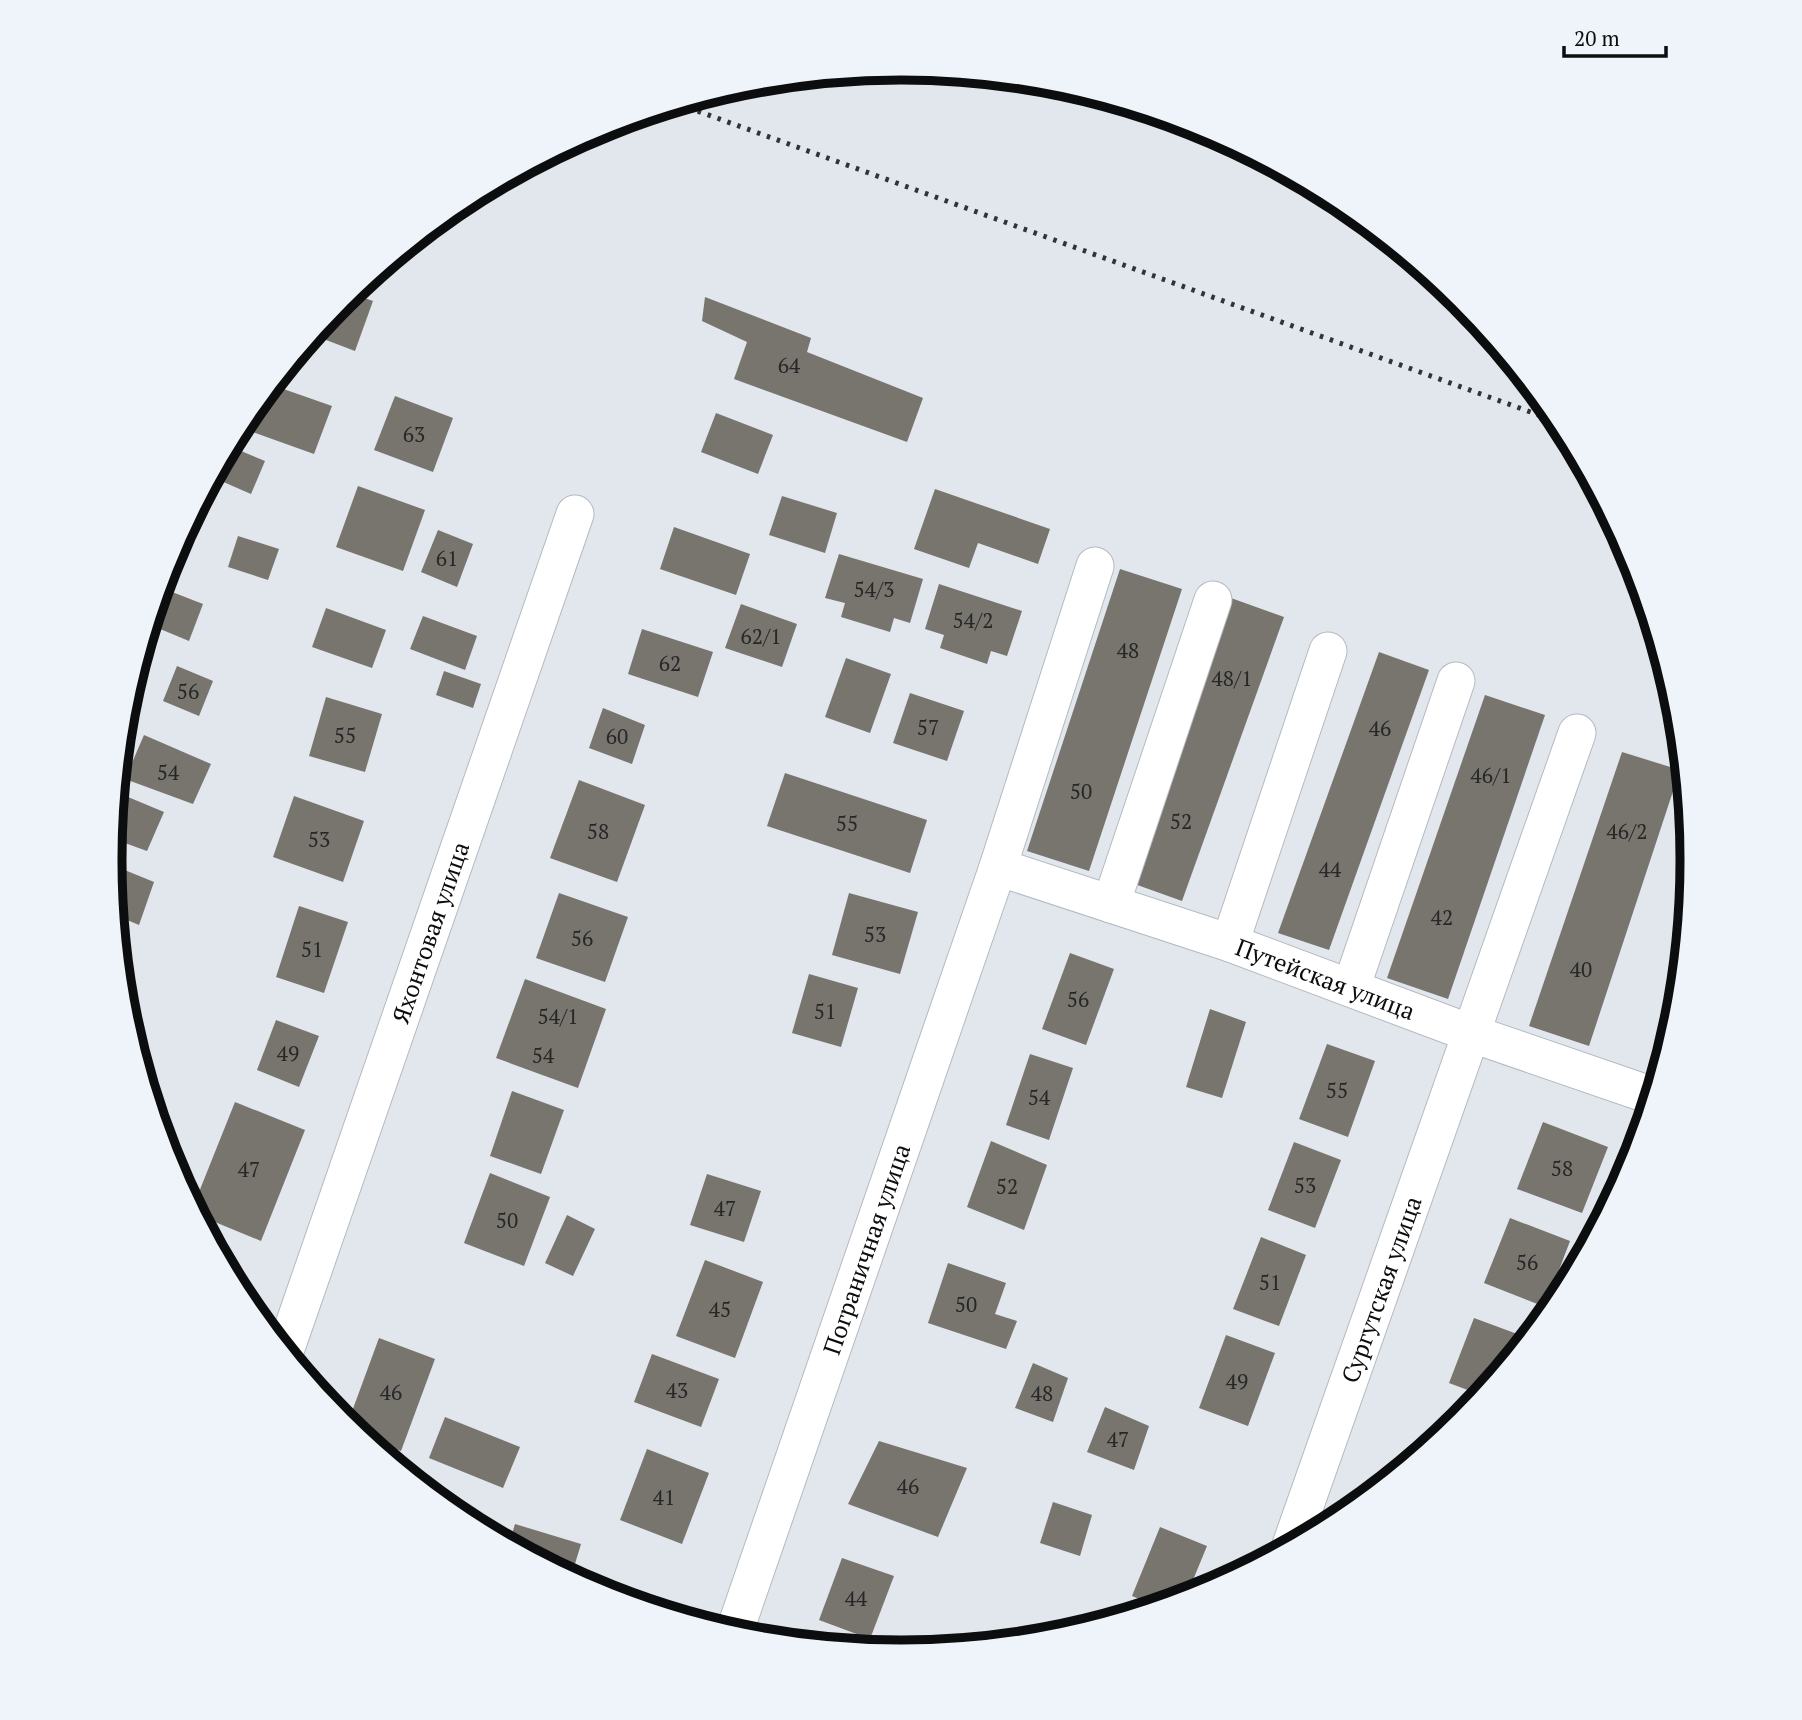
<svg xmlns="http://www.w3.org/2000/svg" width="1802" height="1720" font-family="'PT Serif',serif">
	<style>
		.building { fill: #78746e }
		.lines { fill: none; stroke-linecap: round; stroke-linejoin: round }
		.minor-casing { stroke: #b4bac0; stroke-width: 39 }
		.minor { stroke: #fff; stroke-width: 37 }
		.rail { stroke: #313436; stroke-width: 5; stroke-dasharray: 3.5 7; stroke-linecap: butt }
		.labels { text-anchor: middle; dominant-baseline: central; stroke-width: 5; stroke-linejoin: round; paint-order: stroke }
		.number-label { font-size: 21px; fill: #262727 }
		.street-label { font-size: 24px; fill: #0b0d0f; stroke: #eef4fa }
		.rim { fill: none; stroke: #0b0d0f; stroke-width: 9 }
	</style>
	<rect width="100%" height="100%" fill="#e1e7ed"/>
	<g class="building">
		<path d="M350,293L373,301L355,351L313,335L341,300Z"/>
		<path d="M705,297L811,338L807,352L923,398L907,442L734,379L747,342L702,321Z"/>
		<path d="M272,385L332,406L314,454L239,427Z"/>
		<path d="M395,396L453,418L433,472L374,450Z"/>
		<path d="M716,413L773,435L758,474L701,452Z"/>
		<path d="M229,446L265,461L251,494L212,477Z"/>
		<path d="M358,486L425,510L403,571L336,547Z"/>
		<path d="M935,489L1050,529L1038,564L978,543L969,568L914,549Z"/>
		<path d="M782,496L837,513L825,553L769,535Z"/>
		<path d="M674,527L750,554L736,595L660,569Z"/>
		<path d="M438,530L473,544L457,587L421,572Z"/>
		<path d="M238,536L279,549L268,580L228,567Z"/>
		<path d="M839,554L923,579L910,623L894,618L890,632L841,617L845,603L825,598Z"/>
		<path d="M1120,569L1182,589L1089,871L1027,851Z"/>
		<path d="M939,584L1022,611L1007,656L991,651L987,664L940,648L944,635L925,629Z"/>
		<path d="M167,590L203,604L189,641L153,626Z"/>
		<path d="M1231,598L1284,617L1182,901L1129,882Z"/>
		<path d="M741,604L797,624L782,667L725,648Z"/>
		<path d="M326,608L386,630L372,668L312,647Z"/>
		<path d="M423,616L477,636L465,670L410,649Z"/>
		<path d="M642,629L713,652L698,697L628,674Z"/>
		<path d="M1379,652L1429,670L1329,950L1278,933Z"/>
		<path d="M846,658L891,674L870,733L825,717Z"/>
		<path d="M177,666L213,681L199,716L163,701Z"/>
		<path d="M444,671L481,684L473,708L436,695Z"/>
		<path d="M910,693L964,711L947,761L893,743Z"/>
		<path d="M1485,695L1545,715L1448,999L1387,978Z"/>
		<path d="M326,697L382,714L365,772L309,756Z"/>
		<path d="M603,708L645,725L632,764L589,748Z"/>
		<path d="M144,735L211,764L193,804L125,779Z"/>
		<path d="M1622,752L1680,770L1589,1046L1529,1026Z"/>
		<path d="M785,773L927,820L910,873L767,826Z"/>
		<path d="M579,780L645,805L617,882L550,858Z"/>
		<path d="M116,792L164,812L147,851L111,838Z"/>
		<path d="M294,796L364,821L343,882L273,857Z"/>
		<path d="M110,864L154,882L139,925L115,915Z"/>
		<path d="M559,893L628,917L605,982L536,958Z"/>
		<path d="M849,893L918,912L900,974L832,955Z"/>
		<path d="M299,906L348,922L324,993L276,977Z"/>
		<path d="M1070,953L1114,969L1086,1045L1042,1029Z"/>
		<path d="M809,974L858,988L841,1047L792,1033Z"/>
		<path d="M525,979L606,1009L578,1088L496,1058Z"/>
		<path d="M1210,1009L1246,1022L1222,1098L1186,1087Z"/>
		<path d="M276,1020L319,1036L299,1087L257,1070Z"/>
		<path d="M1327,1044L1375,1061L1348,1137L1299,1119Z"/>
		<path d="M1030,1054L1073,1068L1049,1140L1006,1125Z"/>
		<path d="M512,1091L564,1110L541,1174L490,1156Z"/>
		<path d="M235,1102L305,1130L261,1241L198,1215L193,1207Z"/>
		<path d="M1543,1122L1608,1147L1582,1213L1517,1189Z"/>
		<path d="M991,1141L1047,1165L1024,1230L967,1207Z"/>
		<path d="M1294,1142L1341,1160L1315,1228L1268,1210Z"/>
		<path d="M490,1173L550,1197L524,1266L464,1243Z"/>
		<path d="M707,1174L761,1191L744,1242L690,1225Z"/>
		<path d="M567,1215L595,1229L573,1276L545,1263Z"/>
		<path d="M1510,1218L1570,1241L1545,1307L1484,1283Z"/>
		<path d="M1261,1237L1306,1255L1279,1326L1233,1309Z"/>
		<path d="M705,1260L763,1282L735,1358L676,1336Z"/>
		<path d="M948,1263L1006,1283L995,1314L1017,1321L1006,1349L928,1323Z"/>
		<path d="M1474,1318L1528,1338L1481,1395L1449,1383Z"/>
		<path d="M1226,1335L1275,1353L1248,1426L1199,1408Z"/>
		<path d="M379,1338L435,1359L401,1451L361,1436L347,1425Z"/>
		<path d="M652,1354L719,1379L701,1427L634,1402Z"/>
		<path d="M1033,1363L1068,1378L1053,1422L1015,1408Z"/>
		<path d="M1105,1407L1149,1426L1134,1470L1087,1452Z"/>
		<path d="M1442,1415L1460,1421L1432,1443Z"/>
		<path d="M445,1417L520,1447L503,1488L429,1458Z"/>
		<path d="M879,1441L967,1468L938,1537L848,1504Z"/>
		<path d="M647,1449L709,1473L682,1544L620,1520Z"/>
		<path d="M1053,1502L1092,1515L1080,1556L1040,1543Z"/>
		<path d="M515,1524L581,1544L571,1577L509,1544Z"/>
		<path d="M1160,1527L1207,1546L1186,1597L1157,1606L1132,1596Z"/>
		<path d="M842,1558L894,1576L870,1639L819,1620Z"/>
	</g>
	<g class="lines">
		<defs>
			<g id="minor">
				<path id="s1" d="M998,867L1230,943L1470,1033L1653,1096"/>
				<path d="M1111,904L1213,600"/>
				<path d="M1230,943L1328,651"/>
				<path d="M1351,988L1456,681"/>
				<path id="s2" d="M285,1351L575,514"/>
				<path id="s3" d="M1291,1545L1577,733"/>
				<path id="s4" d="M734,1633L998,867L1095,566"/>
			</g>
		</defs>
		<use href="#minor" class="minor-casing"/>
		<use href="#minor" class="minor"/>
		<path class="rail" d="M678,104L1561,423"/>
	</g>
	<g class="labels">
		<g class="number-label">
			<text x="789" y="365">64</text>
			<text x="414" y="434">63</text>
			<text x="447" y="558">61</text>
			<text x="874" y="589">54/3</text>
			<text x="973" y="620">54/2</text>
			<text x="761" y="636">62/1</text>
			<text x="1128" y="650">48</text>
			<text x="670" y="663">62</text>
			<text x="1232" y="678">48/1</text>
			<text x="188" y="691">56</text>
			<text x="928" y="727">57</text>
			<text x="1380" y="728">46</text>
			<text x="345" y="735">55</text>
			<text x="617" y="736">60</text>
			<text x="168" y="772">54</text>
			<text x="1491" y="775">46/1</text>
			<text x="1081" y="791">50</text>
			<text x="1181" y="821">52</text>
			<text x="847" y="823">55</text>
			<text x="598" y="831">58</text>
			<text x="1627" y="831">46/2</text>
			<text x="319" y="839">53</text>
			<text x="1330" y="869">44</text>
			<text x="1442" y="917">42</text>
			<text x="875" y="934">53</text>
			<text x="582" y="938">56</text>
			<text x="312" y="949">51</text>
			<text x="1581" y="969">40</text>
			<text x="1078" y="999">56</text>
			<text x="825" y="1011">51</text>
			<text x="558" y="1016">54/1</text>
			<text x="288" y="1053">49</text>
			<text x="543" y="1055">54</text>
			<text x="1337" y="1090">55</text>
			<text x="1039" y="1097">54</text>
			<text x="1562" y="1168">58</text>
			<text x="249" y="1169">47</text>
			<text x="1305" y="1185">53</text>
			<text x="1007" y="1186">52</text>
			<text x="725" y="1208">47</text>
			<text x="507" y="1220">50</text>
			<text x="1527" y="1262">56</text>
			<text x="1270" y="1282">51</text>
			<text x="966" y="1304">50</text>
			<text x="720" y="1309">45</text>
			<text x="1237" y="1381">49</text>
			<text x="677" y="1390">43</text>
			<text x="391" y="1392">46</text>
			<text x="1042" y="1393">48</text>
			<text x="1118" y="1439">47</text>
			<text x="908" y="1486">46</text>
			<text x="664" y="1497">41</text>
			<text x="856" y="1598">44</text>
		</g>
		<g class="street-label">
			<text stroke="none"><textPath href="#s2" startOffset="443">Яхонтовая улица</textPath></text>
			<text stroke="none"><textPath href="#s1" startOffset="346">Путейская улица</textPath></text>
			<text stroke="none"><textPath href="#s4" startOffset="406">Пограничная улица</textPath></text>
			<text stroke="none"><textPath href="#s3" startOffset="271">Сургутская улица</textPath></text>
		</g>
	</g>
	<path d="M0 0H1802V1720H0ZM901 80H901A779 779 0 0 1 1680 859V861A779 779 0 0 1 901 1640H901A779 779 0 0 1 122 861V859A779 779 0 0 1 901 80Z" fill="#eef4fa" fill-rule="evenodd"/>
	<path class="rim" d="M901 80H901A779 779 0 0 1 1680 859V861A779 779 0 0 1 901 1640H901A779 779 0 0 1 122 861V859A779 779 0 0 1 901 80Z"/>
	<path d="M1564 46v10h102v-10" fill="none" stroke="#0b0d0f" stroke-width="3.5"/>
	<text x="1574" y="46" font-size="21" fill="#0b0d0f" stroke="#eef4fa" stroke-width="5" paint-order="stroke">20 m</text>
</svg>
